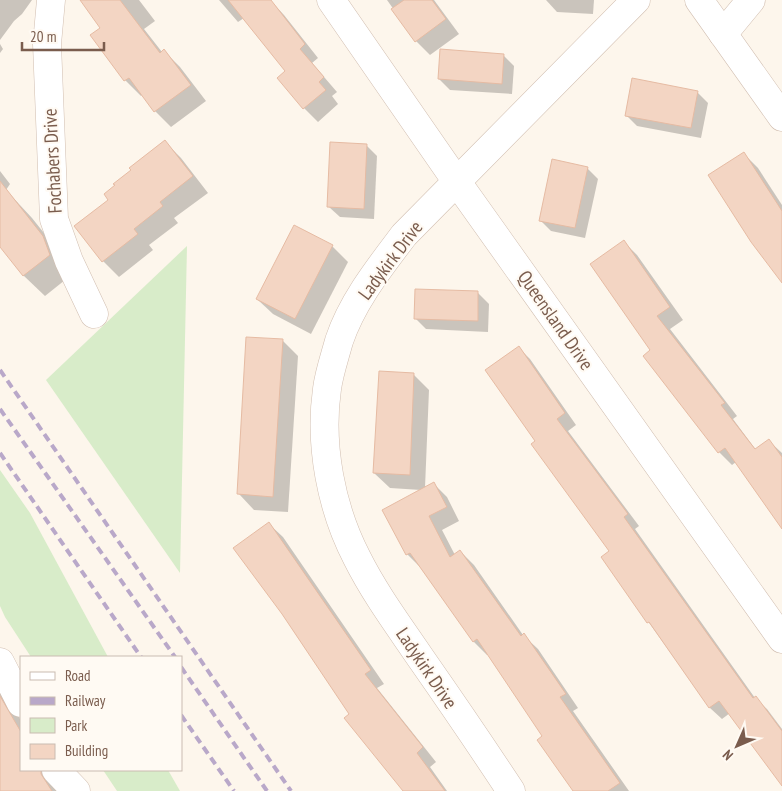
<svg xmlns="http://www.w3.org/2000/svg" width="782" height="791" font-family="'PT Sans Narrow',sans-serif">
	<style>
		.green { fill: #d8ecc9 }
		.shadow { fill: #0003 }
		.building { fill: #f3d5c3; stroke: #e6bba3 }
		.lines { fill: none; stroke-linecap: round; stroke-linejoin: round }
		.minor-casing { stroke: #d1beb0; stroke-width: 29 }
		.minor { stroke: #fff; stroke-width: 28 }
		.rail { stroke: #b9a8c9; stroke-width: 4; stroke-dasharray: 8 5; stroke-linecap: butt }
		.labels { text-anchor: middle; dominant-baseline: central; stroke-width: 4; stroke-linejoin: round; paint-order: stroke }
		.street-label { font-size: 19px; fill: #7a5c4d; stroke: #fffaf3 }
	</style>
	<rect width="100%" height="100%" fill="#fdf6ec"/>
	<g class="green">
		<path d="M187,246L180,573L46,380Z"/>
		<path d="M0,470L30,513L108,657H31L5,617L0,606Z"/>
		<path d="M103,770H168L180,791H117Z"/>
	</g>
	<g class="shadow">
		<path d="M0,0H32L22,14L14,21L0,40Z"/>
		<path d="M82,0H139L155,21L144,29L162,52L164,51L180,67L206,101L171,127L155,111L143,94L141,96L125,80L102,28Z"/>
		<path d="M219,0H268L271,1L284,15L318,58L312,63L337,92L332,96L338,104L318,122L304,108L286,71L244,18L238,22Z"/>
		<path d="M387,0H434L459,34L430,55L416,41Z"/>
		<path d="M546,0H594L593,14L557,12Z"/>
		<path d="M0,44L3,49L0,53Z"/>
		<path d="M503,55L514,66L512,94L450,90L439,79Z"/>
		<path d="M697,92L708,103L701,138L637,126L626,115Z"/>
		<path d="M165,142L181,158L208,193L174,218L178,223L149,245L153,250L119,277L103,261L110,200Z"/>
		<path d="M366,145L377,156L374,219L340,217L329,207Z"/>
		<path d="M744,154L758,168L782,205V281Z"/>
		<path d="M587,168L598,179L585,238L551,231L540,220Z"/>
		<path d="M0,171L10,184L6,190L32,218L63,257L70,276L45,296L24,276L0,245Z"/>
		<path d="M624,242L637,255L683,320L670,329L737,416L733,419L756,450L769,441L782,453V527L736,462L732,465L719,452L652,350Z"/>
		<path d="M332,246L348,262L311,334L273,314L257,299Z"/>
		<path d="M478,293L489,304L488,332L426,329L415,318Z"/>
		<path d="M283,341L298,356L288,512L254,510L239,494Z"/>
		<path d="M519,348L530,359L576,425L568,431L639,526L635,529L755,698L767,709L782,729V783L730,713L722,719L710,708L602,557L611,551L536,441Z"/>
		<path d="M413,374L429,390L425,488L434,484L447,497L459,521L442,530L455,555L460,551L474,565L523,635L538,649L578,708L573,711L629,791H574L544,736L489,654L487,655L474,642L421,568L407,554L421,490L390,488L374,473Z"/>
		<path d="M269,524L283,537L384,684L377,688L436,762L430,767L447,791H405L351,714Z"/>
		<path d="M0,675L6,690L21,721V770H50L61,791H0Z"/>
	</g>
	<g class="building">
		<path d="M80,0H120L160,53L164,49L191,85L154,112L129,78L124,81L90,35L100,28Z"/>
		<path d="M228,0H271L305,44L300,49L324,77L319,82L326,90L303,109L277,78L285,71Z"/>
		<path d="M404,0H432L446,19L415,42L391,9Z"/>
		<path d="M440,49L504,54L502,84L438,79Z"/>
		<path d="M632,78L698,91L691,128L625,116Z"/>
		<path d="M165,140L193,176L160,202L163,206L134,229L138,234L102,262L74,226L108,200L104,194L115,185L113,184L131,170L129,168Z"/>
		<path d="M330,142L367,144L364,209L327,207Z"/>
		<path d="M744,152L782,211V283L751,242L708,175Z"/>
		<path d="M552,159L588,167L575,228L539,221Z"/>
		<path d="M0,181L43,236L50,255L23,276L0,247Z"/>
		<path d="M294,225L333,245L295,319L256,299Z"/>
		<path d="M624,240L670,307L657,316L725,403L721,405L755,449L769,439L782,457V529L725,448L718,453L643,356L650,350L590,264Z"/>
		<path d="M415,289L478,291V321L414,319Z"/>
		<path d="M246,337L283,339L273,497L237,494Z"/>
		<path d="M519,346L565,413L557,419L628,514L624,517L753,698L756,696L782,731V786L719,701L709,708L649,622L647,623L601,557L609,551L531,444L535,441L485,370Z"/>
		<path d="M379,371L414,373L410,475L373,473Z"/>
		<path d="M434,482L447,507L429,516L450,557L460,550L521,636L524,633L566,694L560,697L620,783L608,791H573L537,740L542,736L477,639L473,642L410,553L406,555L382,510Z"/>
		<path d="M269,522L371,670L365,674L423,747L417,753L445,791H403L344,718L349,714L282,614L233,548Z"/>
		<path d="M0,696L21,732V770H41V774L52,791H0Z"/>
	</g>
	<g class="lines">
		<defs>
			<g id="minor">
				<path d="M51,0L47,44L54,219L69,261L94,314"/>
				<path d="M331,0L457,182L782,639"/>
				<path d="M699,0L782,117"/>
				<path d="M723,34L751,0"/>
				<path d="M0,662L21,703"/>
				<path d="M56,770L76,791"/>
				<path d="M511,791C482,747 452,703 422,660C399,626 375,594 357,558C331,508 319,445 327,389C329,373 335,356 339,341C352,302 379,268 404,235L636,0"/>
			</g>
		</defs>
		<use href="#minor" class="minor-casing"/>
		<use href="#minor" class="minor"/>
		<g class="rail">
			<path d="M0,370L291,791"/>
			<path d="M0,409L175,657"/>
			<path d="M0,453L141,657"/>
			<path d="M181,667L267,791"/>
			<path d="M181,715L234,791"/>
		</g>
	</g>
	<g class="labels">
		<g class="street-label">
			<text transform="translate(52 161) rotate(-93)">Fochabers Drive</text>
			<text transform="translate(390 260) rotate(-53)">Ladykirk Drive</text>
			<text transform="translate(556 320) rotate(55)">Queensland Drive</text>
			<text transform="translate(427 668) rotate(56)">Ladykirk Drive</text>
		</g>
	</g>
	<rect x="20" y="656" width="162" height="115" fill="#fffaf3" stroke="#cabbb1"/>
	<rect x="30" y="672" width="25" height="8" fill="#ffffff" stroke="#cabbb1"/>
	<text x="65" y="681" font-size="15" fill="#7a5c4d">Road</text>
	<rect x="30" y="697" width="25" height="8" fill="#b9a8c9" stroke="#cabbb1"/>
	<text x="65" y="706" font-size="15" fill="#7a5c4d">Railway</text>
	<rect x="30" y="718" width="25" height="15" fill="#d8ecc9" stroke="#cabbb1"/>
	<text x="65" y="731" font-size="15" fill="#7a5c4d">Park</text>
	<rect x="30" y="744" width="25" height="15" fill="#f3d5c3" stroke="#cabbb1"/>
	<text x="65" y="756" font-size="15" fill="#7a5c4d">Building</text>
	<g transform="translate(737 746) rotate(225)" stroke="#fffaf3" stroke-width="4" paint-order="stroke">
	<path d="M0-4L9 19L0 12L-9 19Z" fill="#7a5c4d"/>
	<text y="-8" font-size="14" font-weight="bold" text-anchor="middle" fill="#7a5c4d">N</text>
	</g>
	<path d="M22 42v8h82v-8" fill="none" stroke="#7a5c4d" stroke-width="2.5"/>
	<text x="30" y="42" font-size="15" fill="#7a5c4d" stroke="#fffaf3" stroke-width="4" paint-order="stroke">20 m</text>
</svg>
